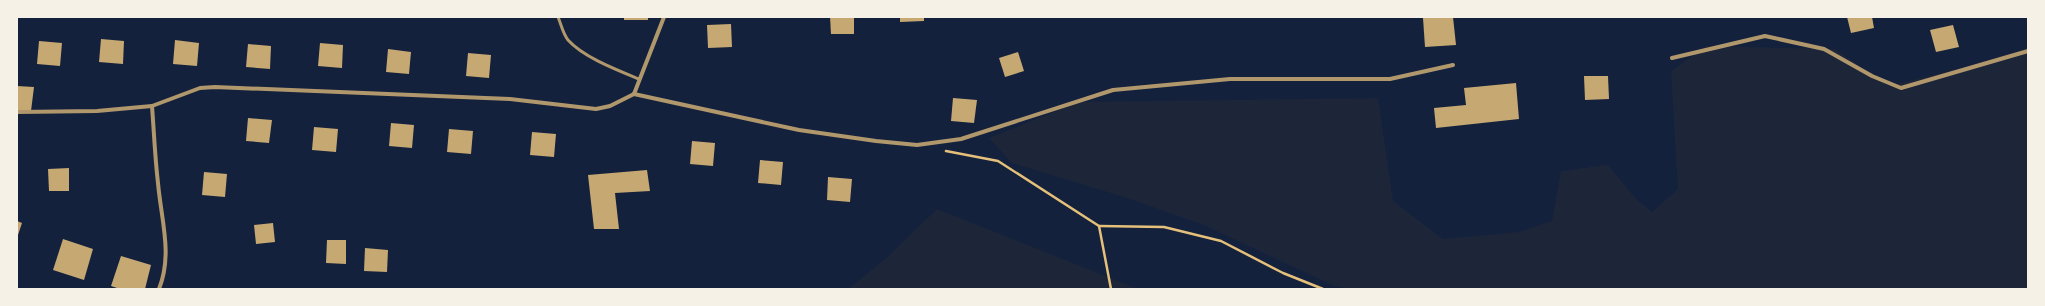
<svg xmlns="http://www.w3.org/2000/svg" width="2045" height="306" font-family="'Sofia Sans Condensed',sans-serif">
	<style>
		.green { fill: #1d2539 }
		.building { fill: #c6a872 }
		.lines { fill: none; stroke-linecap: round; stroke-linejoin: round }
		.path { stroke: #e5c07b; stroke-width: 2.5 }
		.service { stroke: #b1986c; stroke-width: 3 }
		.minor { stroke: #b1986c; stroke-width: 4 }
	</style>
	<rect width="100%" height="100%" fill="#14213d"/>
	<g class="green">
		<path d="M1706,46L1835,49L1888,86L2028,52V289H1356L1334,286L1204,225L1124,197L1012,163L989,138L1079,102L1378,98L1393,201L1443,239L1519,232L1552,221L1561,171L1608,165L1636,199L1652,212L1678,189L1671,71Z"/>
		<path d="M937,209L1138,289H848L884,260Z"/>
	</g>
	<g class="building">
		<rect x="624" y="17" width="24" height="3"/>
		<path d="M830,17H854V34H831Z"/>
		<path d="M900,17H924V21L900,22Z"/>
		<path d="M1453,17L1456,45L1425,47L1423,18Z"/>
		<path d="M1847,17H1872L1874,28L1851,33Z"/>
		<path d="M731,24L732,47L708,48L707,25Z"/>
		<path d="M1953,25L1959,47L1936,52L1930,30Z"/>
		<path d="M101,39L124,41L123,64L99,62Z"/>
		<path d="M175,40L199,43L197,66L173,64Z"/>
		<path d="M39,41L62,43L60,66L37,64Z"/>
		<path d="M320,43L343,45L342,68L318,66Z"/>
		<path d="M248,44L271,46L270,69L246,67Z"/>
		<path d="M388,49L411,52L409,74L386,72Z"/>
		<path d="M1018,52L1024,71L1005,77L999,58Z"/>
		<path d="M468,53L491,55L489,78L466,76Z"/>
		<path d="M1584,76H1608L1609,99L1585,100Z"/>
		<path d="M1516,83L1519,119L1436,128L1434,108L1466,105L1464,88Z"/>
		<path d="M17,86L34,87L31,111L17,110Z"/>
		<path d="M953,98L977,100L974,123L951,121Z"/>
		<path d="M248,118L272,120L269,143L246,141Z"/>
		<path d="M391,123L414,125L412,148L389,146Z"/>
		<path d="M314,127L338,129L336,152L312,150Z"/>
		<path d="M449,129L473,131L471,154L447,152Z"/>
		<path d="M532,132L556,134L554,157L530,155Z"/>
		<path d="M692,141L715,143L713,166L690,164Z"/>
		<path d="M760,160L783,162L781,185L758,183Z"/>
		<path d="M69,168V191H49L48,169Z"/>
		<path d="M647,170L650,191L615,193L619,229H594L588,175Z"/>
		<path d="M204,172L227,174L225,197L202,195Z"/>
		<path d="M828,177L852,179L850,202L827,200Z"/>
		<path d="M17,221L22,223L17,238Z"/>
		<path d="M273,223L275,242L256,244L254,225Z"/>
		<path d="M63,239L93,249L84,280L53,270Z"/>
		<path d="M327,240H346V264L326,263Z"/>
		<path d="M365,248L388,250L387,272L364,271Z"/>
		<path d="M121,256L151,265L145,289H120L111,286Z"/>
	</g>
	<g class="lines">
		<g class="path">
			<path d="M946,151L998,161L1099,226L1111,289"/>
			<path d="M1099,226L1164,227L1221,241L1283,273L1323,289"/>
		</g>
		<path class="service" d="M558,17C561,24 563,34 568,40C583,57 617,70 639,79"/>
		<g class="minor">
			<path d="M1672,58L1765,36L1824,49L1872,76L1901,88L2028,51"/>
			<path d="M634,94L799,130L876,141L917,145L961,139L1113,90L1230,79H1390L1453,65"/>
			<path d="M634,94L664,17"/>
			<path d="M152,106C154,132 155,158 158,183C161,219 173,254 159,289"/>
			<path d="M17,112L97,111L152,106L200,88L215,87L510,99L596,109L610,106L634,94"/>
		</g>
	</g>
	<rect width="2045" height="306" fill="none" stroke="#f6f1e7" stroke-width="36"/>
</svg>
